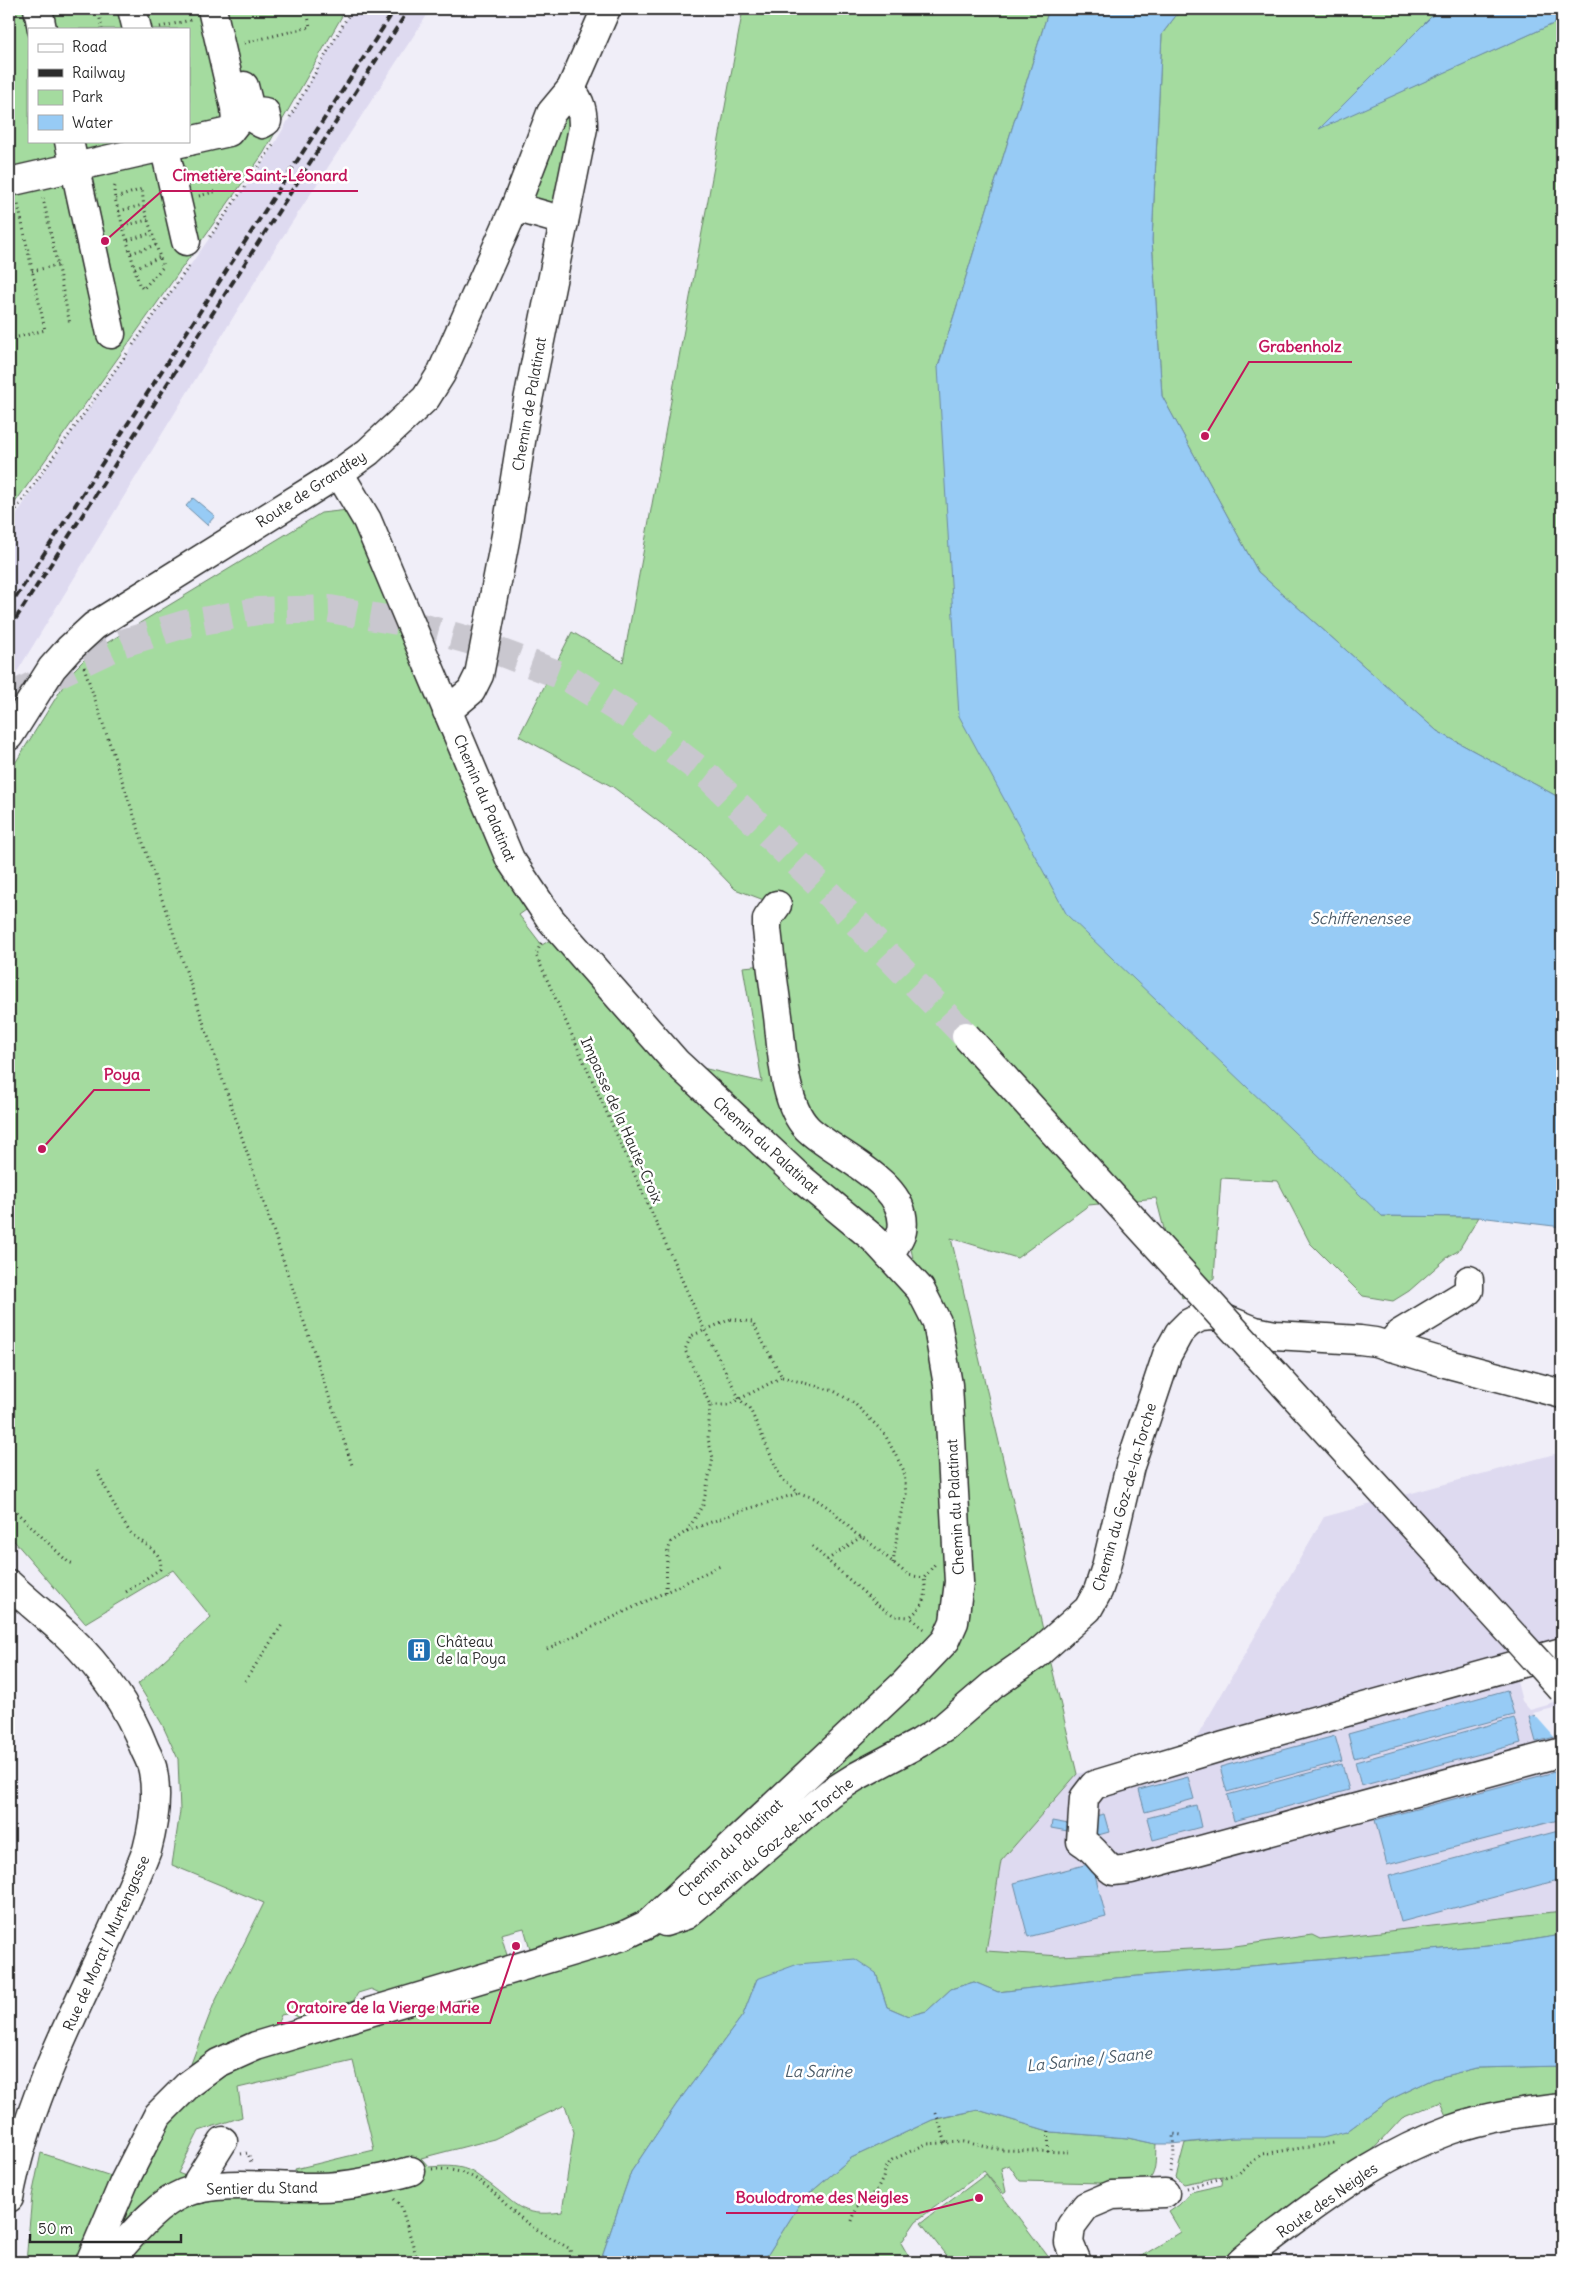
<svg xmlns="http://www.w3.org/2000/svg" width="1571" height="2271" font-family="Delius,sans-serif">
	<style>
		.built { fill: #dedaf0 }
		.green { fill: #a4db9f; stroke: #688365; fill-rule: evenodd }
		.water { fill: #97cbf5; stroke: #6c8ba4 }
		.pier { fill: #f0eef8 }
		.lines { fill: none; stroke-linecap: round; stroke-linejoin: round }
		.major-tunnel { stroke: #c9c7cf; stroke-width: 28; stroke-dasharray: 28 14; stroke-linecap: butt }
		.minor-casing { stroke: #2b2b2b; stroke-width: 31 }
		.major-casing { stroke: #2b2b2b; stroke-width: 31 }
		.path { stroke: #2b2b2b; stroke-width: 3; stroke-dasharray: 1 4; stroke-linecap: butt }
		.minor { stroke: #fff; stroke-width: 28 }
		.major { stroke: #fff; stroke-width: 28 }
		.rail { stroke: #2b2b2b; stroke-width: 4; stroke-dasharray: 8 4; stroke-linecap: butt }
		.major-bridge-casing { stroke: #2b2b2b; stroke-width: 31; stroke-linecap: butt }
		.major-bridge { stroke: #fff; stroke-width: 28 }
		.labels { text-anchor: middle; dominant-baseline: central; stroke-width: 5; stroke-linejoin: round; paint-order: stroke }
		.street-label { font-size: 15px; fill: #2b2b2b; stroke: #fff }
		.poi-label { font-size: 15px; fill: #2b2b2b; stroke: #fff; text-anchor: start }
		.water-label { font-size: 16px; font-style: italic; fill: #4b5b68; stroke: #fff }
		.leader { fill: none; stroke: #c2185b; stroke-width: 2 }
		.callout-dot { fill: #c2185b; stroke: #fff; stroke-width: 2 }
		.callout-label { font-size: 16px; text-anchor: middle; font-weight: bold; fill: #c2185b; stroke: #fff; stroke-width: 5; stroke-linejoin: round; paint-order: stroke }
	</style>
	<rect width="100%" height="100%" fill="#f0eef8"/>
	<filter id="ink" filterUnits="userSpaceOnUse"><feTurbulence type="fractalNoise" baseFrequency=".02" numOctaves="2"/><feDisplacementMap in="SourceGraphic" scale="10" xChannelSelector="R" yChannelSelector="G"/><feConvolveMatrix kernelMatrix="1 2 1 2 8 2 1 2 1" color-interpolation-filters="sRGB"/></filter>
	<g filter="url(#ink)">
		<g class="built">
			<path d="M352,9H431L276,247L9,685V527L42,474L267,157Z"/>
			<path d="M1562,1452V1911L1320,1940L1312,1935L1228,1947L1060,1956L986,1952L1001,1861L1077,1774L1194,1742L1324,1517Z"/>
		</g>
		<g class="green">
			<path d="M9,9H346L263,154L9,511ZM29,29H189V141H29Z"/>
			<path d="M743,9H1049L938,367L1382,1216L1479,1217L1458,1251L1449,1256L1409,1291L1393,1301L1363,1296L1310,1243L1278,1181L1221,1178L1214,1278L1182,1298L1156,1198L1089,1205L1017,1258L951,1238L1077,1774L1001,1861L986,1951L1060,1956L1228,1947L1312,1935L1320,1939L1562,1911V1935L1511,1943L1116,1978L998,1992L974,1982L951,1989L927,2011L908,2016L887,2007L876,1973L757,1979L743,2015L676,2105L631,2172L600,2262H116L173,2205L297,2178L295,2169L374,2150L353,2061L238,2088L242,2117L199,2131L178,2173L193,2179L102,2262L162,2133L186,2101L215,2079L247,2061L651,1940L643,1912L600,1932L531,1952L524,1928L501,1934L508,1959L384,1995L371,1989L358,1993L351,2005L303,2020L291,2013L281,2015L276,2028L189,2069L213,2006L264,1903L172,1865L180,1811L178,1759L162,1724L138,1684L211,1617L173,1570L85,1623L9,1535V773L72,672L92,652L321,513L348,510L533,905L519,915L542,945L557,936L915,1268L911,1249L913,1227L817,1126L801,1100L777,905L735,889L700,853L613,787L519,736L572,632L623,662ZM565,2105L574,2132L562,2212C517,2218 517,2202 484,2180C479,2177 474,2172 468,2170C456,2165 442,2166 429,2167L421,2158L494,2139Z"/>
			<path d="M1181,9H1439L1320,128L1562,20V799L1437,731L1258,572L1162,396L1152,240L1162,34Z"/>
			<path d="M565,113H573L559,209L525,201Z"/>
			<path d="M765,965L777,1075L888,1201L889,1234L879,1235L694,1066L762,1082L743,967Z"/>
			<path d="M1562,2066V2095L1490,2104L1447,2118L1440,2102L1402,2118L1369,2154L1268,2228L1226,2262H1132L1181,2232L1169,2212L1179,2205L1191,2192L1222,2185L1223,2176L1184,2184L1176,2177L1185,2143L1232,2138L1346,2132L1389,2100L1433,2079L1476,2068Z"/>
			<path d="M978,2110L1052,2132L1128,2138L1156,2144C1155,2158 1158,2178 1143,2184L1020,2181L1009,2165L1001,2168L1006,2192L1003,2194L984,2171L916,2221L901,2243L909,2257L901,2262H763L803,2199L851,2158L932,2120Z"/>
			<path d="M41,2153L111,2176L105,2193L107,2194L75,2262H26L32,2196Z"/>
			<path d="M986,2174L1052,2262H951L921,2223Z"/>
		</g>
		<g class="water">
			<path d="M1049,9H1181L1162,34L1152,240L1162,396L1258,572L1437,731L1562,799V1227L1479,1217L1382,1216L1067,915L959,716L938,367Z"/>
			<path d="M1439,9H1562V20L1319,129Z"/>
			<path d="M193,498L215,516L207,525L186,506Z"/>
			<path d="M1507,1690L1514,1715L1354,1758L1348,1734Z"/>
			<path d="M1562,1708V1735L1536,1742L1529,1717Z"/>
			<path d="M1514,1718L1521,1743L1361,1786L1355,1762Z"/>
			<path d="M1335,1736L1342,1761L1227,1792L1220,1767Z"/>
			<path d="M1342,1764L1349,1790L1234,1821L1227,1795Z"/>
			<path d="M1562,1770V1819L1387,1865L1375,1820Z"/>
			<path d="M1188,1777L1194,1799L1145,1812L1139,1790Z"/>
			<path d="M1196,1805L1201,1827L1153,1840L1147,1818Z"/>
			<path d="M1104,1814L1109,1832L1095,1836L1051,1828L1052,1821L1080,1826L1095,1816Z"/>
			<path d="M1562,1830V1879L1401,1922L1389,1876Z"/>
			<path d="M1092,1863L1106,1917L1028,1937L1014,1883Z"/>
			<path d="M1562,1935V2066L1476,2068L1433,2079L1389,2100L1346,2132L1323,2138H1232L1171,2144H1156L1128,2138L1052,2132L978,2110L944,2117L932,2120L851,2158L803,2199L763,2262H600L631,2172L676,2105L743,2015L757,1979L798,1964L855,1959L876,1973L887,2007L908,2016L927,2011L951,1989L974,1982L998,1992L1116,1978L1511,1943Z"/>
		</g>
		<g class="pier">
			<path d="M1562,1665V1701L1530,1710L1522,1701L1516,1678Z"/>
			<path d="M1562,1706V1737L1556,1739L1533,1713Z"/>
		</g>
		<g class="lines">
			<path class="major-tunnel" d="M9,697L123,643L185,624L258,611L330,609L403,622L468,640L568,678L634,719L710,778L819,884L966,1036"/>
			<defs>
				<g id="minor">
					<path d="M38,9L42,29"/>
					<path d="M132,9L137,29"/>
					<path d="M244,86L252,118L262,124L267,121L265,112L250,110"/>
					<path d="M69,141L111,334"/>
					<path d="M163,141L186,241"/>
					<path d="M189,141L229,132L236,123L235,108L212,9"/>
					<path d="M9,182L189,141"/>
					<path d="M515,207L564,221"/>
					<path d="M447,711L471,691L479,675L506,535L526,410L583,128C583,111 581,102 571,89"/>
					<path d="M9,736L52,668L69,649L94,626L339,473L368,452L426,398L441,374L515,207L551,113L571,89L606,9"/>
					<path d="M777,905L767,919V929C770,958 774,987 778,1016C782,1048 783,1103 807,1128C835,1156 911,1183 902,1231C900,1239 893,1248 889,1255"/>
					<path d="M1390,1347L1393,1341L1399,1334L1465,1294L1469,1290V1280"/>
					<path d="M1562,1652L1224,1746L1094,1785L1084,1798L1081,1841C1097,1850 1098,1860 1113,1871L1131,1869L1562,1752"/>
					<path d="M665,1922L686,1915L830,1793L857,1776L919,1743L944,1727L993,1685L1036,1655L1088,1609L1098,1591L1106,1567L1130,1466L1167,1355L1179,1333L1189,1323L1201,1317L1212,1316L1223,1318L1255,1331L1275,1335L1360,1340L1375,1342L1445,1363L1562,1394"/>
					<path d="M199,2189L198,2181L223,2141"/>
					<path d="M90,2262L124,2182L158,2115L188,2085L218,2063L256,2046L623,1936L648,1924L905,1683L946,1640L954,1622L959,1582L948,1385L937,1322L920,1289L874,1239L798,1176L676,1062L551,920L510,859L367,520L339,473"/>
					<path d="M108,2262C130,2238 153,2206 184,2193C219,2179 279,2188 317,2187C350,2187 380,2179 411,2171"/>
					<path d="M1077,2262L1069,2243L1071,2226L1086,2206L1112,2195L1165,2193"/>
					<path d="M1241,2262C1257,2248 1275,2235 1292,2222C1341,2185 1392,2151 1450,2130C1486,2117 1525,2112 1562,2108"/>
				</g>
				<path id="major" d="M9,1584C27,1601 47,1617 66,1634C100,1666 128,1706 145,1750C148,1756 152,1764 153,1771C158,1798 154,1824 147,1850C102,1966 32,2075 9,2198"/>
			</defs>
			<use href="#minor" class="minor-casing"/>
			<use href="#major" class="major-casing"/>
			<g class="path">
				<path d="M98,9L102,29"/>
				<path d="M61,11L73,9"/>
				<path d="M9,23L18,21"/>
				<path d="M160,27L191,20"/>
				<path d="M244,43L310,27L307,9"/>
				<path d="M290,117L352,9"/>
				<path d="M199,196L217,191"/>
				<path d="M43,198L70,324"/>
				<path d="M116,198L142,189L144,208L163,267L143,289L139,284L120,216C118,207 110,190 117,183"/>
				<path d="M119,211L143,205"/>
				<path d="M123,226L148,220"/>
				<path d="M210,237L274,144"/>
				<path d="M128,240L152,233"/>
				<path d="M131,253L156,245"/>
				<path d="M135,268L160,257"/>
				<path d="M32,271L58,265"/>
				<path d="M18,337L45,330L18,204"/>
				<path d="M133,345L190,265"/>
				<path d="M9,516L15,511L128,352"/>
				<path d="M84,667L352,1465"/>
				<path d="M541,943L536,955L704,1329L740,1400L750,1409L781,1478L799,1493L814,1498L832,1510L855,1533L869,1542L908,1575L924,1578L935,1564"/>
				<path d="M731,1319L752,1322L782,1377L728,1405H710L685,1350L691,1336Z"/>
				<path d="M782,1377L834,1391L854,1403L884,1433L904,1471L906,1494L900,1517L893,1563"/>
				<path d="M97,1471C105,1486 121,1522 131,1533C141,1544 165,1551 160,1569L123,1594"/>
				<path d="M9,1505L68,1562L74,1564"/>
				<path d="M687,1531L744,1510L799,1493"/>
				<path d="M861,1537L827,1560L879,1606L895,1616L910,1617"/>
				<path d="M812,1546L827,1560"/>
				<path d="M666,1592L667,1554L671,1542L687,1531L703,1505L713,1458L708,1439L710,1405"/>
				<path d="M924,1629L910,1617C926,1603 927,1599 924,1578"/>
				<path d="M547,1649L722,1565"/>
				<path d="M245,1681L282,1625"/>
				<path d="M936,2113L946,2143"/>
				<path d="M1048,2152L1049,2127"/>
				<path d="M241,2154L248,2153L251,2162"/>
				<path d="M432,2169C479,2168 489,2191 521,2218C535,2230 554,2239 570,2249L572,2262"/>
				<path d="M1170,2172L1174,2157L1173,2134L1183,2135"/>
				<path d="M1187,2188L1239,2173L1262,2154L1334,2143"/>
				<path d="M394,2199L401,2206L418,2262"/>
				<path d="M852,2221L857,2207L877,2190L883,2178L886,2167L892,2160L926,2144L964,2142L1002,2150L1068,2152"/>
			</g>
			<use href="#minor" class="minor"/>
			<use href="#major" class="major"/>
			<g class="rail">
				<path d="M9,608L395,9"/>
				<path d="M9,629L409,9"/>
			</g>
			<defs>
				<path id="major-bridge" d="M966,1036L1562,1689"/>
			</defs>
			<use href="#major-bridge" class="major-bridge-casing"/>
			<use href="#major-bridge" class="major-bridge"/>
		</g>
	</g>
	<defs>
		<symbol id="building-square" viewBox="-11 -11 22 22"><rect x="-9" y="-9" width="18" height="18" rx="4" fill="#1f6fb2" stroke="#fff"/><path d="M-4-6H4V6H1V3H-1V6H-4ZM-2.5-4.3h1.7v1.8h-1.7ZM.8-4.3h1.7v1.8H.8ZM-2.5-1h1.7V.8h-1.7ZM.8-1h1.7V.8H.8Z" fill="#fff"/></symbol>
	</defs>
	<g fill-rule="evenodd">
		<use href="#building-square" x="405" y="1636" width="28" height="28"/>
	</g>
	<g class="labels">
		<g class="street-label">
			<text transform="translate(529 404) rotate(-80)">Chemin de Palatinat</text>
			<text transform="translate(311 489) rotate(-33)">Route de Grandfey</text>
			<text transform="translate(485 798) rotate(67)">Chemin du Palatinat</text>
			<text transform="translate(622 1120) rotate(66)">Impasse de la Haute-Croix</text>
			<text transform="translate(766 1145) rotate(42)">Chemin du Palatinat</text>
			<text transform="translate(1124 1497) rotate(-74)">Chemin du Goz-de-la-Torche</text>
			<text transform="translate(955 1507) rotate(-93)">Chemin du Palatinat</text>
			<text transform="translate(775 1842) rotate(-39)">Chemin du Goz-de-la-Torche</text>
			<text transform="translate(730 1848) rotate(-43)">Chemin du Palatinat</text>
			<text transform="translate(106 1943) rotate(-66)">Rue de Morat / Murtengasse</text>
			<text transform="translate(262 2188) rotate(-1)">Sentier du Stand</text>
			<text transform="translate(1327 2200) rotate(-35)">Route des Neigles</text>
		</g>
		<g class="poi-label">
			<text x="436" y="1641">Château<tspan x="436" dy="17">de la Poya</tspan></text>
		</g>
		<g class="water-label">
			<text x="1360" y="918">Schiffenensee</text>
			<text transform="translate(1089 2059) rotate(-6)">La Sarine / Saane</text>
			<text x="818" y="2071">La Sarine</text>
		</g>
	</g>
	<path class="leader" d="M105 241L162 191H358M1205 436L1249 362H1352M42 1149L94 1090H150M516 1946L490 2023H277M979 2198L919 2213H726"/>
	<g class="callout-dot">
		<circle cx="105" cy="241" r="5"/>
		<circle cx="1205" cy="436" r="5"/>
		<circle cx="42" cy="1149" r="5"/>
		<circle cx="516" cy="1946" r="5"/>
		<circle cx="979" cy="2198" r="5"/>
	</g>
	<g class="callout-label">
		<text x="260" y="181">Cimetière Saint-Léonard</text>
		<text x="1300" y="352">Grabenholz</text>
		<text x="122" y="1080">Poya</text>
		<text x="383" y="2013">Oratoire de la Vierge Marie</text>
		<text x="822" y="2203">Boulodrome des Neigles</text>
	</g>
	<rect width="1571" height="2271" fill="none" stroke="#fff" stroke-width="30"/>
	<rect x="15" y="15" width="1541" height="2241" fill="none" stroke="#2b2b2b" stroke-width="2" filter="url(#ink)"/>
	<rect x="28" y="28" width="162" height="115" fill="#ffffff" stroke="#aaaaaa"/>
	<rect x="38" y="44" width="25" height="8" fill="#ffffff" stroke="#aaaaaa"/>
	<text x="72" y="52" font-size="15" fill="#2b2b2b">Road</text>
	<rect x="38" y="69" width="25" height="8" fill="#2b2b2b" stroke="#aaaaaa"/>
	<text x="72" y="78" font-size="15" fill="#2b2b2b">Railway</text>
	<rect x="38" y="90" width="25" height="15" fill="#a4db9f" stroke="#aaaaaa"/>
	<text x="72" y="102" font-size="15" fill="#2b2b2b">Park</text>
	<rect x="38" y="115" width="25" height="15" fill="#97cbf5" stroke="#aaaaaa"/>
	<text x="72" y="128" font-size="15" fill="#2b2b2b">Water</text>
	<path d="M30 2234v8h151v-8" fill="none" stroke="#2b2b2b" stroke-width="2.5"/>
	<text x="38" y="2234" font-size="15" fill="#2b2b2b" stroke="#ffffff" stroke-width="4" paint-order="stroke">50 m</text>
</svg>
